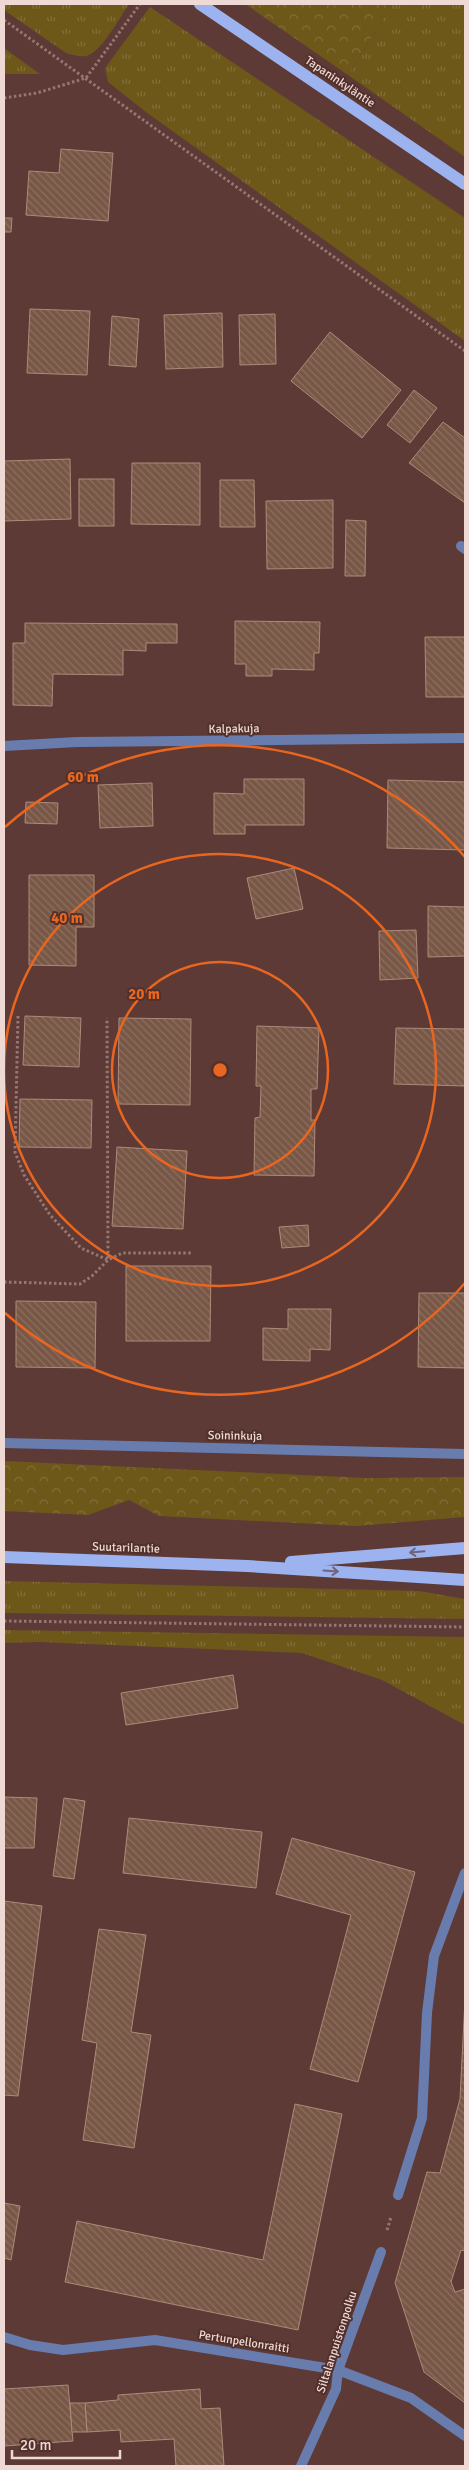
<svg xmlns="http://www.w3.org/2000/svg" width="469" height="2470" font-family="Signika,sans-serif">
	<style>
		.grass { fill: url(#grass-tufts) }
		.forest { fill: url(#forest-crowns) }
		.building { fill: url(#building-back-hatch); stroke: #ae8a78 }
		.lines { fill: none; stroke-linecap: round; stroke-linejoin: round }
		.path { stroke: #957773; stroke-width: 3; stroke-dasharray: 2.5 2.5; stroke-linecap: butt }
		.service { stroke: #697cae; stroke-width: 10 }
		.minor { stroke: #697cae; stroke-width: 10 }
		.primary { stroke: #9cb3ef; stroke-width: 12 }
		.oneway { stroke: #706479 }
		.ring { fill: none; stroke: #e96620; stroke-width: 2.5 }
		.labels { text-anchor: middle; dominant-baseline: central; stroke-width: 4; stroke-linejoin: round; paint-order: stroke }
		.street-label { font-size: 12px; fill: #efd9d5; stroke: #52302b }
		.centre { fill: #e96620; stroke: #52302b; stroke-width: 2.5 }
		.ring-label { font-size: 15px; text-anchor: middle; font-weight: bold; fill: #e96620; stroke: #52302b; stroke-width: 4; stroke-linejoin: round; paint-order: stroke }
	</style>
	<defs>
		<pattern id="grass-tufts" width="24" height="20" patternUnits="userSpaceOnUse" patternTransform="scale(1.25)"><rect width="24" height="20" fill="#6d581a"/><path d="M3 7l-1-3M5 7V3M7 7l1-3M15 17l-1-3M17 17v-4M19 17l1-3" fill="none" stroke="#826f3a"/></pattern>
		<pattern id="forest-crowns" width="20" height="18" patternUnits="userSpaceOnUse" patternTransform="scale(1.25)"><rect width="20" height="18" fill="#6d581a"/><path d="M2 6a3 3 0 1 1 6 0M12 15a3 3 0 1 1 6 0" fill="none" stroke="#826f3a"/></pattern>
		<pattern id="building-back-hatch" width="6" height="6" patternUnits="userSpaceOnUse" patternTransform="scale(1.25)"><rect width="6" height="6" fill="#785746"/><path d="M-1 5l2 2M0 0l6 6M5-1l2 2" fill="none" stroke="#8c6f60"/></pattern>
	</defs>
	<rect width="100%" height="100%" fill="#5d3a35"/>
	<g class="grass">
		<path d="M4,4H129C120,17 101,53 86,56C79,57 73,55 66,53L4,10Z"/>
		<path d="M393,4H465V157L348,75Z"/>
		<path d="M150,7L465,218V341L146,112L108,82L105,68Z"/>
		<path d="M4,48L40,74H4Z"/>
		<path d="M4,1581L419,1591L465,1599V1619L4,1613Z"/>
		<path d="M4,1630L465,1637V1725L382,1680L302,1653L40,1642L4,1643Z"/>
	</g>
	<g class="forest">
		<path d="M245,4H393L348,75Z"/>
		<path d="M4,1461L367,1478L465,1477V1517L357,1526L159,1516L129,1500L88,1515L4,1511Z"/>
	</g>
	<g class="building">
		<path d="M61,149L113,153L108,221L26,215L29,171L59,173Z"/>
		<path d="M4,218H12L11,232H4Z"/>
		<path d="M30,309L90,311L87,375L27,373Z"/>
		<path d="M222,313L223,367L166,369L164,315Z"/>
		<path d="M275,314L276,364L240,365L239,315Z"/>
		<path d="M112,316L139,319L136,367L109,365Z"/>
		<path d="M330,332L401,390L362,438L291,381Z"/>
		<path d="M414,390L437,408L410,443L387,425Z"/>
		<path d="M443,422L465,438V503L409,463Z"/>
		<path d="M70,459L71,519L4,521V461Z"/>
		<path d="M132,463H200V525L131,524Z"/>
		<rect x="79" y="479" width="35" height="47"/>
		<path d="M220,480H254L255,527H220Z"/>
		<path d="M333,500V568L267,569L266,501Z"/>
		<path d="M346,520L366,521L365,576H345Z"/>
		<path d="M235,621L320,622L319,653H314V670L272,669V676H246V664H235Z"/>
		<path d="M25,623L177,624V643H146V651L123,650V675L53,674L52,706L13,705V643H25Z"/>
		<path d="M425,637H465V697H426Z"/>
		<path d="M244,779H304V825H245V834H214V793L244,794Z"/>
		<path d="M388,780L465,782V850L387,848Z"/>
		<path d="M152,783L153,826L100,828L98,785Z"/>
		<path d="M26,802L58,803L57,824L25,823Z"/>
		<path d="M294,868L303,909L256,919L247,878Z"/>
		<path d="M29,875H94V927H76V966L29,965Z"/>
		<path d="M428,906L465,907V956L428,957Z"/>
		<path d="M416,930L418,978L380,980L379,931Z"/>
		<path d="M25,1016L81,1018L79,1067L23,1065Z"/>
		<path d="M119,1018L191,1019L190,1105L118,1104Z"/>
		<path d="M257,1026L319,1028L317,1089H311V1120H315L314,1176L254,1175L255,1118L260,1117L261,1086H256Z"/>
		<path d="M396,1028L465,1029V1086L394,1084Z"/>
		<path d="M20,1099L92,1100L91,1148L19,1147Z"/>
		<path d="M117,1147L187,1151L183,1229L112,1226Z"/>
		<path d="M308,1225L309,1246L282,1248L279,1227Z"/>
		<path d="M126,1266H211L210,1341H126Z"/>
		<path d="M419,1293H465V1368L418,1367Z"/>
		<path d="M16,1301L96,1302L95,1368L16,1367Z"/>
		<path d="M288,1309H331L330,1350L310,1349V1361L263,1360V1328L288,1329Z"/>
		<path d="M233,1675L238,1708L126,1725L121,1693Z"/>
		<path d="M4,1797L37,1798L34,1848H4Z"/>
		<path d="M64,1798L85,1801L74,1879L53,1876Z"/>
		<path d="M129,1818L262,1832L256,1888L123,1873Z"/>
		<path d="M292,1838L415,1872L358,2082L310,2069L351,1915L276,1894Z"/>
		<path d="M4,1901L42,1906L18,2096L4,2095Z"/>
		<path d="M99,1929L146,1935L131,2032L151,2035L134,2148L83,2140L97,2043L82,2040Z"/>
		<path d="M465,2000V2251L461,2250L451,2282L455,2292L465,2289V2403L424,2372L395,2283L427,2172L440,2173L460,2099Z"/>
		<path d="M295,2104L342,2114L298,2330L65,2282L77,2221L263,2260Z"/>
		<path d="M4,2203L20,2206L11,2260L4,2258Z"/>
		<path d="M68,2385L73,2441L4,2446V2389Z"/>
		<path d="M200,2389L201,2409L220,2408L224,2466H176L174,2439L121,2442L120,2430L87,2432L85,2403L118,2400V2395Z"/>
		<path d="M70,2403H85L87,2432H72Z"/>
	</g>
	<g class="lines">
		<g class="path">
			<path d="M4,20L465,351"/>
			<path d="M4,98L37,93L86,78L140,4"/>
			<path d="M18,1016L15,1152L24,1175L50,1215L81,1248L108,1260L107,1018"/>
			<path d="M4,1282L80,1284L92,1276L108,1260L122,1253H191"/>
			<path d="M4,1621L465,1627"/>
			<path d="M387,2230L391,2217"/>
		</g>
		<g class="service">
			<path d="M398,2195L422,2118L427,2013L434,1956L465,1873"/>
			<path d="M4,2337L30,2345L63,2350L155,2340L338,2370L411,2398L465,2436"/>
			<path d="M301,2466L336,2389L338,2370L381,2252"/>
		</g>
		<g class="minor">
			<path d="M461,546L465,549"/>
			<path d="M4,746L77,742L465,738"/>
			<path d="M4,1443L465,1454"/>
		</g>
		<g class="primary">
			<path d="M200,4L465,184"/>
			<path d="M4,1557L247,1566L465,1580"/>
			<path d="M291,1562L465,1548"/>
		</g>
	</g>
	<defs><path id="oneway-shaft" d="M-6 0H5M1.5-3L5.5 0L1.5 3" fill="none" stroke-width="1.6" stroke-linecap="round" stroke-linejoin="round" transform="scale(1.25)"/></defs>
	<g class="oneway">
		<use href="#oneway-shaft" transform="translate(417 1552) rotate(175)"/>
		<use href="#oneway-shaft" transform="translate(331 1571) rotate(4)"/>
	</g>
	<g class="ring">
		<circle cx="220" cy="1070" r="108"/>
		<circle cx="220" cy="1070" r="216"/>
		<path d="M465 1283A324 324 0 0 1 5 1313M5 827A324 324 0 0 1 465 857"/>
	</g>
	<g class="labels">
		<g class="street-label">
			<text transform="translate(340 82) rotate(34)">Tapaninkyläntie</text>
			<text transform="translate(234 729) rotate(-1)">Kalpakuja</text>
			<text transform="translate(235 1436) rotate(1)">Soininkuja</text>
			<text transform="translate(126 1548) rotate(2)">Suutarilantie</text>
			<text transform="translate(244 2342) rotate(9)">Pertunpellonraitti</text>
			<text transform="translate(337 2342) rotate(-72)">Siltalanpuistonpolku</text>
		</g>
	</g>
	<circle cx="220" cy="1070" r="8" class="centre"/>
	<g class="ring-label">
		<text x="83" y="782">60 m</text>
		<text x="67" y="923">40 m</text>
		<text x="144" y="999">20 m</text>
	</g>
	<rect width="469" height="2470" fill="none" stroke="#efd9d5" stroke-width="10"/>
	<path d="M12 2450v8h108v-8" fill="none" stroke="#efd9d5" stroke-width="2.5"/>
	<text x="20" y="2450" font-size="15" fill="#efd9d5" stroke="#52302b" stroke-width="4" paint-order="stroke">20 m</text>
</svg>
